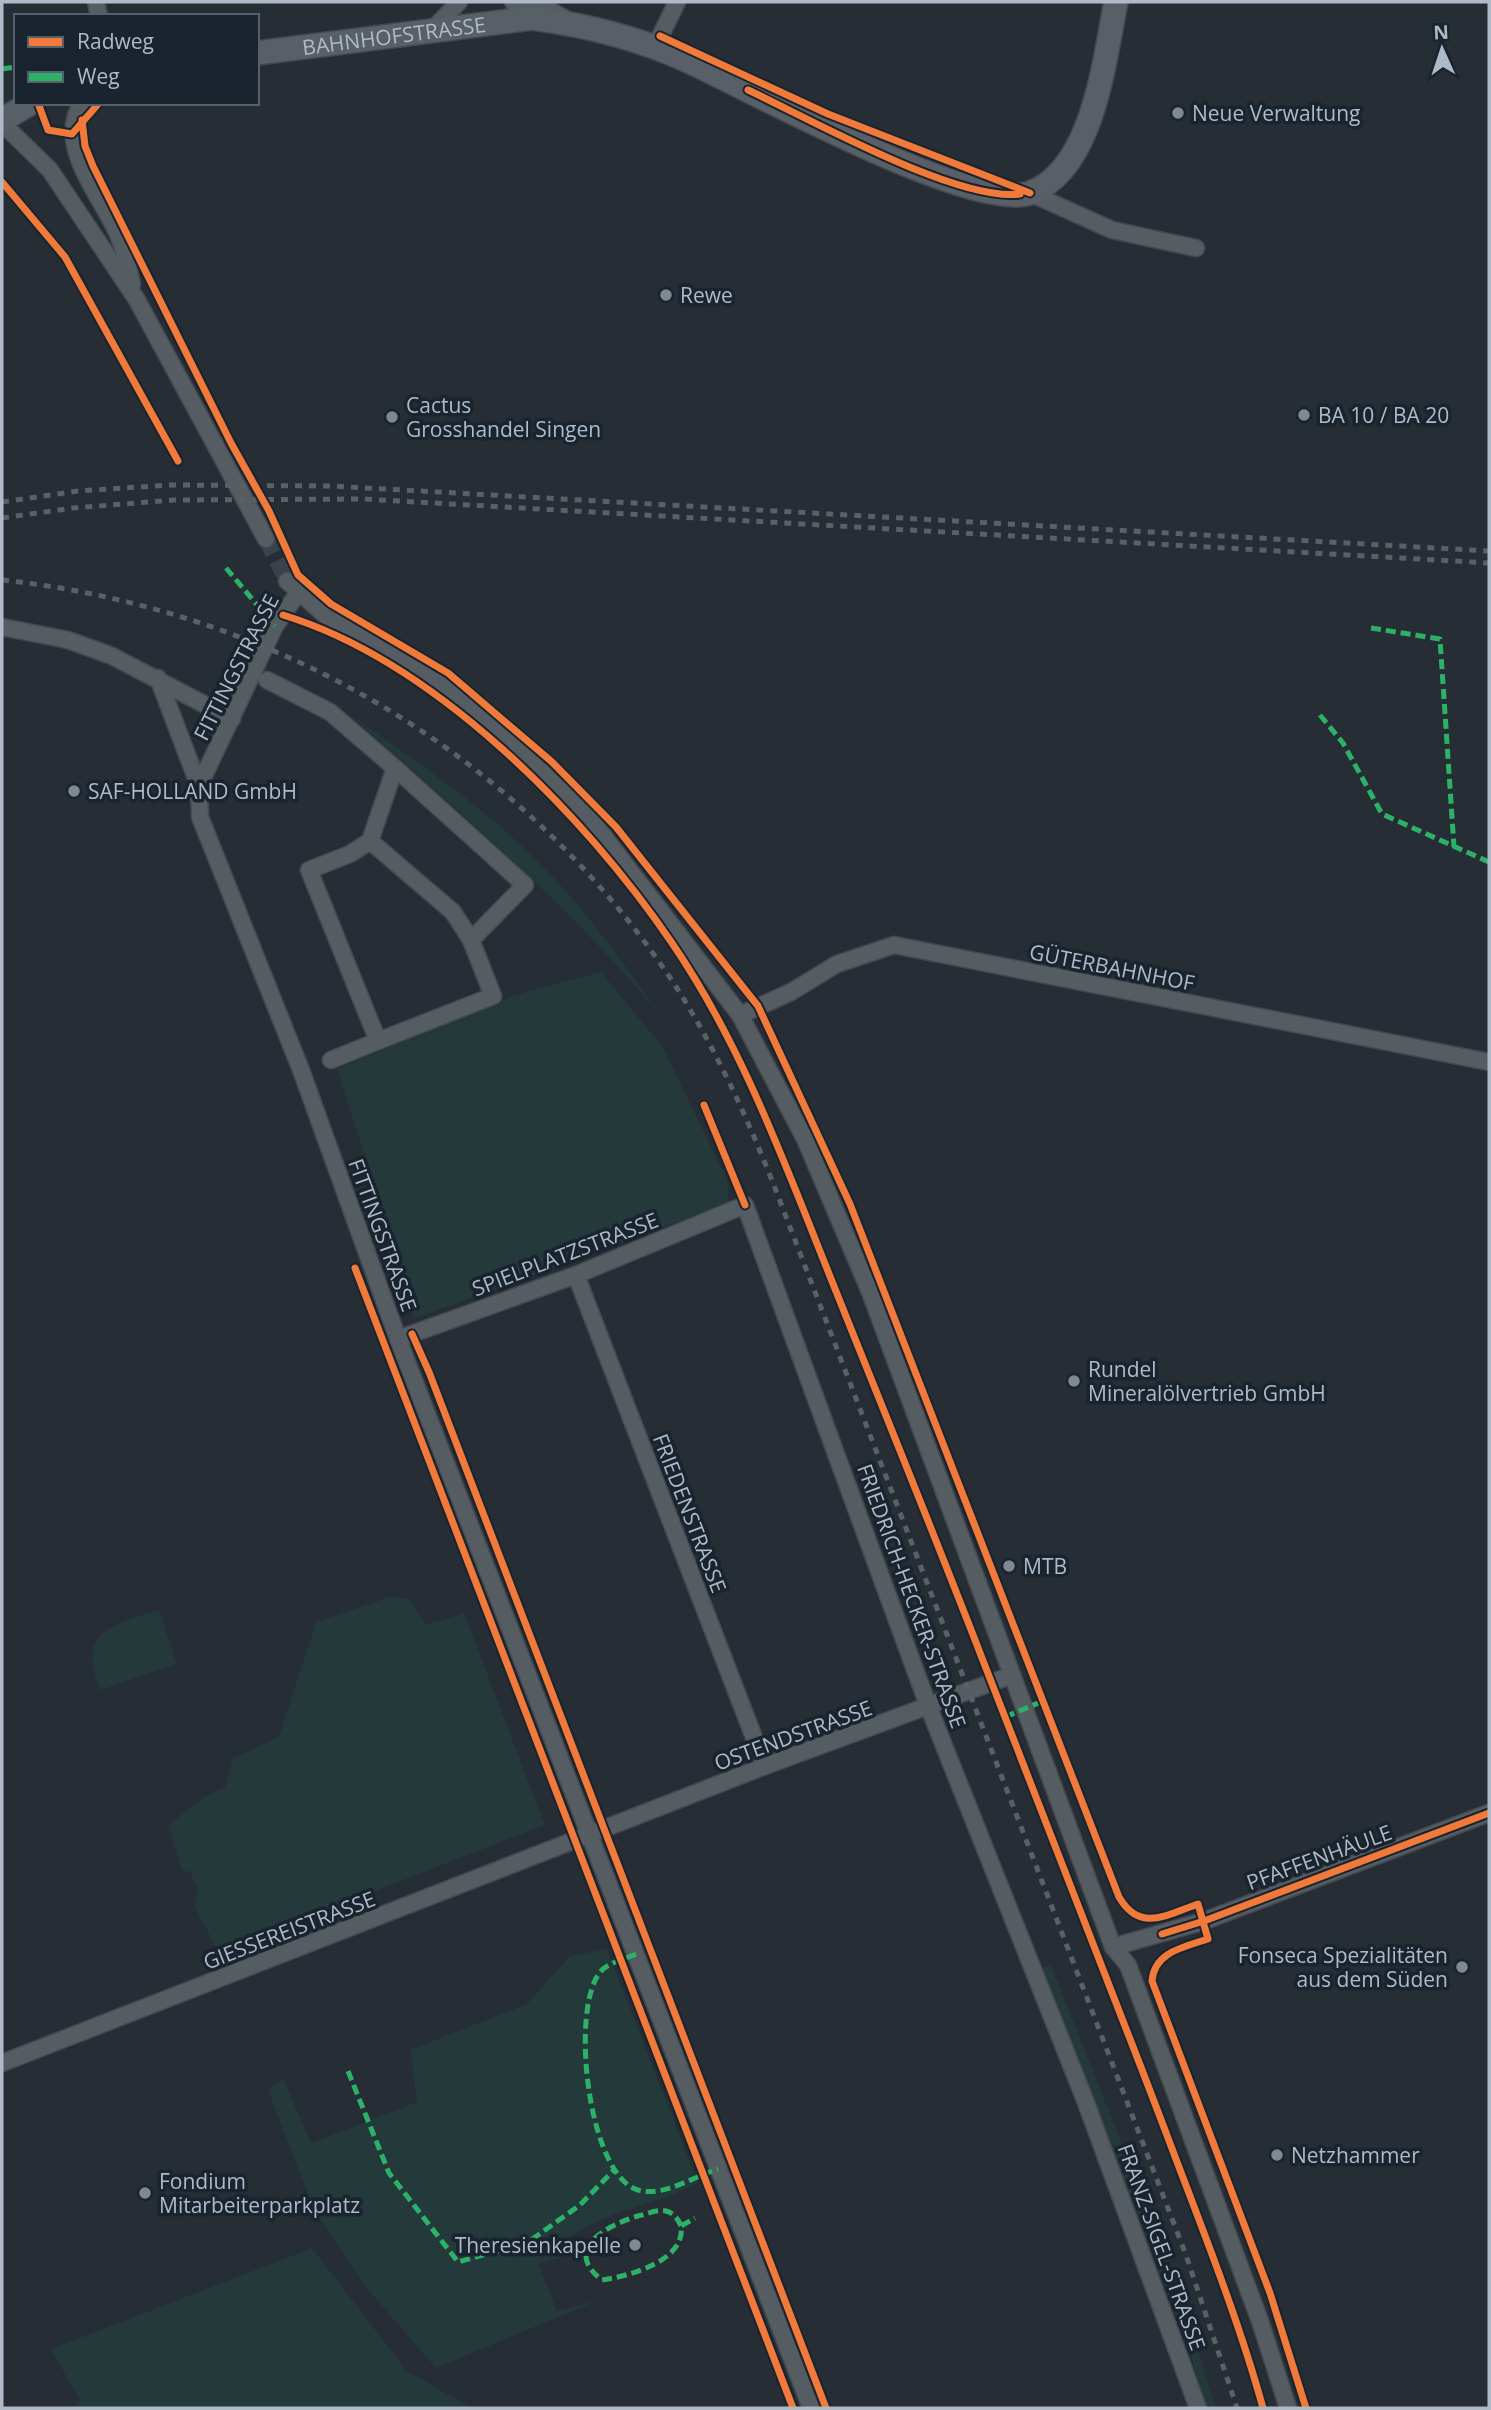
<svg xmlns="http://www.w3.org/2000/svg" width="1491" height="2410" font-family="'Open Sans',sans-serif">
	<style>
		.green { fill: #23393a }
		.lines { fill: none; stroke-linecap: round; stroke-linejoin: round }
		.street-tunnel { stroke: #3a424a; stroke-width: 16; stroke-dasharray: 16 8; stroke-linecap: butt }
		.street-casing { stroke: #44494f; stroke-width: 19 }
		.secondary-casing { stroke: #44494f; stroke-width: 26 }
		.street { stroke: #555c62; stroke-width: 16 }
		.secondary { stroke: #595f67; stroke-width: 23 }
		.rail { stroke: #596066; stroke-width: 5; stroke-dasharray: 7 7; stroke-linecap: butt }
		.quiet { stroke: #2db169; stroke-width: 5; stroke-dasharray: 10 5; stroke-linecap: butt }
		.cycleway-casing { stroke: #19242f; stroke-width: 11 }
		.cycleway { stroke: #f17a3a; stroke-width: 7 }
		.poi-dot { fill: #7e8994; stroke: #19242f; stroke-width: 2.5 }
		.labels { text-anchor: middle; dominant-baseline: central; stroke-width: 7; stroke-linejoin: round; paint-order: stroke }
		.street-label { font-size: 21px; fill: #aebac7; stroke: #19242f }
		.poi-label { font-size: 21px; fill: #aebac7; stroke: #19242f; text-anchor: start }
	</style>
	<rect width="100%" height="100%" fill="#262d34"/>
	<g class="green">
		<path d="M353,717C422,764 492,813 550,874C591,917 625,965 659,1013C567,904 459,812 353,717Z"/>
		<path d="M601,972L662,1046L727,1179L729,1203L414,1319L392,1262L389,1232L337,1069L515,995Z"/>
		<path d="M390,1597L410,1599L426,1625L464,1613L545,1825L218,1952L195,1907L198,1890L190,1872L182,1870L168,1825L205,1796L225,1787L233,1758L279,1737L316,1622Z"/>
		<path d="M159,1610L177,1664L101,1690C75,1632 112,1624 159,1610Z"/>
		<path d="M607,1949L698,2183C657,2206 604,2210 567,2240C562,2244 560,2253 557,2259L538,2263L557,2311L599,2300L436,2368L369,2291L314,2210L268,2090L283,2078L311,2143L417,2102L410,2050L527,2004L570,1956Z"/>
		<path d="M1051,1965L1175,2278L1216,2408H1207L1190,2353L1042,1968Z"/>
		<path d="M312,2248L407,2371L472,2408H73L80,2401L51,2349Z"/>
	</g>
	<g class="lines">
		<path class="street-tunnel" d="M266,539L287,581"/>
		<defs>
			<g id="street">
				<path d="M96,2L99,16"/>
				<path d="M513,2L532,18"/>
				<path d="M535,2L566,19"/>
				<path d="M430,32L459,2"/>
				<path d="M655,47L677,2"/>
				<path d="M82,103C54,146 103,197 119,237C125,252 128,269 132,284"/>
				<path d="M2,123L50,170L137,300L266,539"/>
				<path d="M1030,193L1112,230L1196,248"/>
				<path d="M287,581L326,616L453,692L503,735L589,817L740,1015L805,1139L870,1292L1113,1947L1128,1965L1260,2321L1288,2408"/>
				<path d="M298,593L275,626L199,786L200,817L301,1070L398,1339L811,2408"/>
				<path d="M2,627L68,640L112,656L232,719"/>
				<path d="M158,678L199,786"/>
				<path d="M267,680L330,712L395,768L370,841L350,854L309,870L378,1041L331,1060"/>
				<path d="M370,841L453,912L471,940L525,885L395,768"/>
				<path d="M740,1015L791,992L837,964L894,945L1489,1062"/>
				<path d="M378,1041L493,996L471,940"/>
				<path d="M576,1275L765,1766"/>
				<path d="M398,1339L576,1275L745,1205L929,1708L1085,2100L1198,2408"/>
				<path d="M1113,1947L1204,1921L1489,1813"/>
				<path d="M2,2063L765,1766L1012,1675"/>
			</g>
			<g id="secondary">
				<path id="s1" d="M257,53L532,18C585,25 638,38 686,60C748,88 973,213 1030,193C1094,169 1104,60 1116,2"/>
				<path d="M2,120L31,103"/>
			</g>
		</defs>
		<use href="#street" class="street-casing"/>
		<use href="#secondary" class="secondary-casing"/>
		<use href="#street" class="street"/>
		<use href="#secondary" class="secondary"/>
		<g class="rail">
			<path d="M2,502L78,491L170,485L331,486L1489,551"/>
			<path d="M2,518L73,508L174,500L363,499L1489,563"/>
			<path d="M2,580C273,609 518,752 671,979C713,1043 745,1112 773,1183L1186,2255L1237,2408"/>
		</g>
		<g class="quiet">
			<path d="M2,69L16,67"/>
			<path d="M226,568L275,626"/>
			<path d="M1371,628L1440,639L1454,847"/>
			<path d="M1320,715L1343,743L1382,814L1489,862"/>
			<path d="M1005,1717L1043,1701"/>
			<path d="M636,1954C627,1958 609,1963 602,1970C568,2004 588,2184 642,2191C667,2195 695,2176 718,2169"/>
			<path d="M348,2071L389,2173L458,2262L527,2243L580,2205L614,2170"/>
			<path d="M681,2226C678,2219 674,2213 666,2211C657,2209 647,2214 638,2216C608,2225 561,2249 602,2280C629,2276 686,2261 681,2226L695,2218"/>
		</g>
		<defs>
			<g id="cycleway">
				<path d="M660,36L828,114L1030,193"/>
				<path d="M748,90C810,119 957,202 1020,194"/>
				<path d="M38,103L48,130L72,134L99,103"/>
				<path d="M82,120L85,146L93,166L231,443L269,511L298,575L331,604L448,673L552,762L616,827L758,1006L850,1204L1119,1897C1140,1933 1166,1915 1198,1904L1208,1939C1184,1947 1154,1952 1152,1981L1270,2293L1306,2408"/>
				<path d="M2,182L65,257L178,461"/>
				<path d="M283,615C434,661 584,814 672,943C732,1031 771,1128 810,1226C867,1370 926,1513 982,1658C1042,1815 1105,1972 1165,2130C1199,2221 1237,2314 1263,2408"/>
				<path d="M704,1105L745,1205"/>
				<path d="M355,1268L793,2408"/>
				<path d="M412,1334L429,1372L826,2408"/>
				<path d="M1162,1934L1204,1921L1489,1813"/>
			</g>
		</defs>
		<use href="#cycleway" class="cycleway-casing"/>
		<use href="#cycleway" class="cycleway"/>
	</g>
	<g class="poi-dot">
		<circle cx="1178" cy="113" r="7"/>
		<circle cx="666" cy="295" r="7"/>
		<circle cx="1304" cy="415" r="7"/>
		<circle cx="392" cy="417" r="7"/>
		<circle cx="74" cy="791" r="7"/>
		<circle cx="1074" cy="1381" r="7"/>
		<circle cx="1009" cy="1566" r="7"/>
		<circle cx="1462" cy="1967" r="7"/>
		<circle cx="1277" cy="2155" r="7"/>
		<circle cx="145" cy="2193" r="7"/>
		<circle cx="635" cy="2245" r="7"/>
	</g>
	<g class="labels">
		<g class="street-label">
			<text stroke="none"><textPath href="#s1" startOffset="138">BAHNHOFSTRASSE</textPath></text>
			<text transform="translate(236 667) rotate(-63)">FITTINGSTRASSE</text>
			<text transform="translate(1112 967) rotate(11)">GÜTERBAHNHOF</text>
			<text transform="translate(383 1235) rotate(70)">FITTINGSTRASSE</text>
			<text transform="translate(565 1254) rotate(-21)">SPIELPLATZSTRASSE</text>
			<text transform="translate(690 1513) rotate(69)">FRIEDENSTRASSE</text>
			<text transform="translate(912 1596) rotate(70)">FRIEDRICH-HECKER-STRASSE</text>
			<text transform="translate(793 1735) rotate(-20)">OSTENDSTRASSE</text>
			<text transform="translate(1319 1857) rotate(-20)">PFAFFENHÄULE</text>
			<text transform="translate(289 1930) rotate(-21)">GIESSEREISTRASSE</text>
			<text transform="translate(1162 2247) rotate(70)">FRANZ-SIGEL-STRASSE</text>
		</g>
		<g class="poi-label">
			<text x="1192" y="113">Neue Verwaltung</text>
			<text x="680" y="295">Rewe</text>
			<text x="406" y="405">Cactus<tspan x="406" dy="24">Grosshandel Singen</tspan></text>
			<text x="1318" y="415">BA 10 / BA 20</text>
			<text x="88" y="791">SAF-HOLLAND GmbH</text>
			<text x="1088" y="1369">Rundel<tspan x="1088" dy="24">Mineralölvertrieb GmbH</tspan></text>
			<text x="1023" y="1566">MTB</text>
			<text x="1448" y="1955" text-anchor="end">Fonseca Spezialitäten<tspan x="1448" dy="24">aus dem Süden</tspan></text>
			<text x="1291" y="2155">Netzhammer</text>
			<text x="159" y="2181">Fondium<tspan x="159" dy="24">Mitarbeiterparkplatz</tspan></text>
			<text x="621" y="2245" text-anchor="end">Theresienkapelle</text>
		</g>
	</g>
	<rect width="1491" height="2410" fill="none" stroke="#aebac7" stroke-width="7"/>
	<rect x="14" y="14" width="245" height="91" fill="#19242f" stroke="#55606c" stroke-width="2"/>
	<rect x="28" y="37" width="35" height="10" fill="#f17a3a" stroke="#55606c" stroke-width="2"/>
	<text x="77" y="49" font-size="21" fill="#aebac7">Radweg</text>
	<rect x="28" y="72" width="35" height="10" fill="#2db169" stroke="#55606c" stroke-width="2"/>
	<text x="77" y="84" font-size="21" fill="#aebac7">Weg</text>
	<g transform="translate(1442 49) rotate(357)" stroke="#19242f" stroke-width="5" paint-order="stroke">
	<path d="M0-5L12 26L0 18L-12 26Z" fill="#aebac7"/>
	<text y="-10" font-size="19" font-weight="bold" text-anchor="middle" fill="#aebac7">N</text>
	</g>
</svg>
